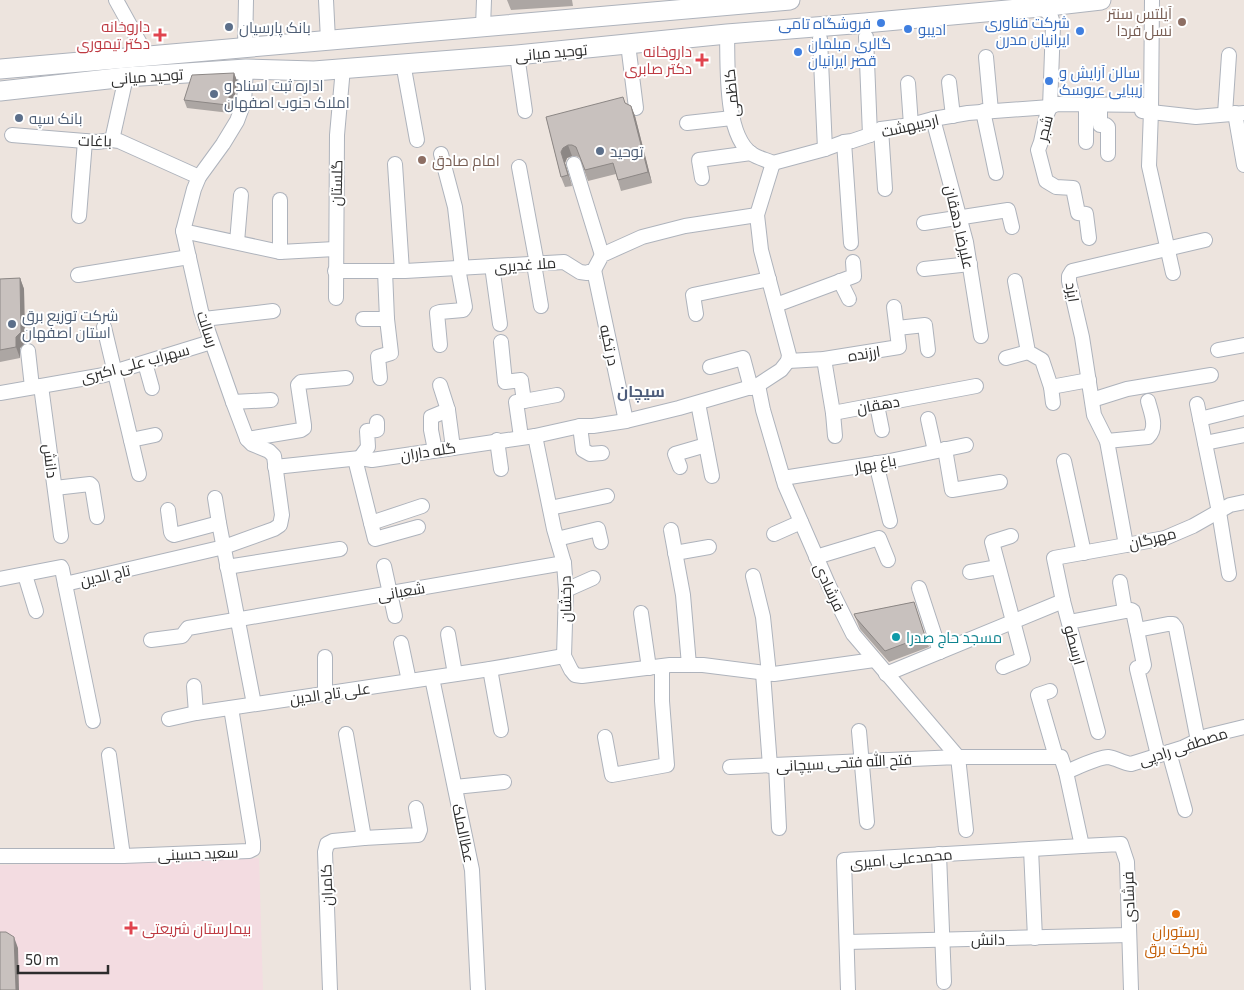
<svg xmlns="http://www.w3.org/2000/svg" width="1244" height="990" font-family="'Exo 2',Cairo,sans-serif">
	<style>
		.medical { fill: #f3dce1 }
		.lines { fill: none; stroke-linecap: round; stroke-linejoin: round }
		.minor-casing { stroke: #aeb3bc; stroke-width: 16 }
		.secondary-casing { stroke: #aeb3bc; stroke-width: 21 }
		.minor { stroke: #fff; stroke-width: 14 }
		.secondary { stroke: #fff; stroke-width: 19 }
		.wall { fill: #aca6a3 }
		.shaded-wall { fill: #8c8785 }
		.building { fill: #c8c1be; stroke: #8c8785 }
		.education-dot { fill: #8d6e63; stroke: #fff; stroke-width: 2 }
		.shop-dot { fill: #3f7fe0; stroke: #fff; stroke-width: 2 }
		.service-dot { fill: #5c6f8a; stroke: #fff; stroke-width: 2 }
		.health-dot { fill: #e0444e; stroke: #fff; stroke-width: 2 }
		.culture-dot { fill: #0f9aa8; stroke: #fff; stroke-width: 2 }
		.food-dot { fill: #e8710a; stroke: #fff; stroke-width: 2 }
		.labels { text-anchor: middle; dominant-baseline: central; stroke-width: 4; stroke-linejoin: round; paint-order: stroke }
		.education-label { font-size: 15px; fill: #785e54; stroke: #fff; text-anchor: end }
		.shop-label { font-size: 15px; fill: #366cbe; stroke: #fff; text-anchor: start }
		.health-label { font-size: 15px; fill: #be3a42; stroke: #fff; text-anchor: end }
		.service-label { font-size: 15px; fill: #4e5e75; stroke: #fff; text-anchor: start }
		.street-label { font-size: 15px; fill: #2c2c2c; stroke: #fff }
		.culture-label { font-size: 15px; fill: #0d838f; stroke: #fff; text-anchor: start }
		.food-label { font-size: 15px; fill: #c56008; stroke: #fff }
		.neighbourhood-label { font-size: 16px; font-weight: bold; fill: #4d5c7b; stroke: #fff }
	</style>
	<rect width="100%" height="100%" fill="#ede4de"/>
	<path class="medical" d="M259,858L263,990H0V865Z"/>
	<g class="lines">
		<defs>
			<g id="minor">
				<path d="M116,0L147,56"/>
				<path d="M326,0L328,40"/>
				<path d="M1152,0L1151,111L1149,166L1173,273"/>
				<path d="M1040,7C1048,10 1052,16 1053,25L1050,107L1047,114L1041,142L1038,150L1046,181L1056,187L1073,188L1078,213L1086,214L1089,238"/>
				<path d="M483,27L484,0"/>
				<path d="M727,34C728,64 724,135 752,154C758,158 767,160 773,163"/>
				<path d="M866,37L870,135"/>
				<path d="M820,39L825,149"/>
				<path d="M628,44L636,108"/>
				<path d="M245,48L246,0"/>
				<path d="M517,55L525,111"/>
				<path d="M986,57L991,111"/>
				<path d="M403,63L417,140"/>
				<path d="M949,82L953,116"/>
				<path d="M908,83L911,125"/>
				<path d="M1086,110V142"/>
				<path d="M1100,110V125H1106L1108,127V154"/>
				<path d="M983,111L996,173"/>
				<path d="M1142,111L1196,117L1244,113"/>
				<path d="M1235,113L1244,165"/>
				<path d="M1225,114L1229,55"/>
				<path d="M933,119L966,242L981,336"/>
				<path d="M687,123L732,118"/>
				<path d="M881,129L885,189"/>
				<path d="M12,135L97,142L112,140L119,141L199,177"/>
				<path d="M112,140L126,77"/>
				<path d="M844,142L851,243"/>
				<path d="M441,154L455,207L462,268"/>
				<path d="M773,163L825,149L844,142L852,141L870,135L881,129L911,125L933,119L968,113L1050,107L1057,104L1151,105"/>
				<path d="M395,164L402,271"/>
				<path d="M574,164L602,255"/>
				<path d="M519,167L537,264"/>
				<path d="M702,178L699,160L751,153"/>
				<path d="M79,216L85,141"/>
				<path d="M924,223L1008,210L1012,227"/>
				<path d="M183,231L280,252L335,249"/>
				<path d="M237,242L241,195"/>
				<path d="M280,252V200"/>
				<path d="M534,264L541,306"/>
				<path d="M492,266L500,324"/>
				<path d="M924,269L970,264"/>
				<path d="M594,270L626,421"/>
				<path d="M335,271H405L564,262L580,272L587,273L594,270L602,255L642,237L685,226L757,215"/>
				<path d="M78,275L189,257"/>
				<path d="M840,281L849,299"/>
				<path d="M1015,281L1028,352L1042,360L1051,387L1089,380"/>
				<path d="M336,298L337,135L343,68"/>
				<path d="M776,305L854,276L853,262"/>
				<path d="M696,314L693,295L769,279"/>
				<path d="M204,319L273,311"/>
				<path d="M363,319H387"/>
				<path d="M104,327L139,474"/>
				<path d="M897,328L925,325L928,350"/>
				<path d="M501,342L505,382L521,380L524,401L516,402L521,437"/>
				<path d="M440,345L437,313L440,312L463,310L465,307L458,268"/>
				<path d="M1218,350L1244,345"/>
				<path d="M28,351L32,387"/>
				<path d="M1006,358L1028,352"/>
				<path d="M824,359L833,413L976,386"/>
				<path d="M788,361L824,359L899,347L894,307"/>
				<path d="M145,363L152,388"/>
				<path d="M710,367L743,358L751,388"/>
				<path d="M380,378L378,357L391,353L387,319L385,271"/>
				<path d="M758,385L763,410L785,485L829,586L853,634L958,757H1061L1066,772L1082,846L1121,844L1127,862L1131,990"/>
				<path d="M41,386L61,536"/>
				<path d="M1051,387L1053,403"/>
				<path d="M0,393L104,375L211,342"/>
				<path d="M1092,400L1127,389L1211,375"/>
				<path d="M524,401L557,395"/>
				<path d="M233,402L271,400"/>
				<path d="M698,403L712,476"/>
				<path d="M1197,404L1219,512L1229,574"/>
				<path d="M877,405L882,430"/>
				<path d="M448,410L453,448"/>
				<path d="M833,413L835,436"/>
				<path d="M928,419L935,451"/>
				<path d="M1200,419L1244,408"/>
				<path d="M580,426L583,450L590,454L602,453"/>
				<path d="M535,436L554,529L564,563L566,590L564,656L571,670L575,675L582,676L670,665H703L774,674L874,660"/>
				<path d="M247,439L301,430L304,428V425L298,385L301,382L346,378"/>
				<path d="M131,440L155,435"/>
				<path d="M497,440L501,469"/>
				<path d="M1107,441L1148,437C1158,428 1151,413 1148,401"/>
				<path d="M1205,443L1244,435"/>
				<path d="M945,449L952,490L1000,482"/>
				<path d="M435,450L431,430V417L448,410L440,385"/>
				<path d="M360,458L368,447L367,431L377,430V422"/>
				<path d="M355,459L371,523L422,506"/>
				<path d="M1064,461L1084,553"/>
				<path d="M876,463L890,521"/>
				<path d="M275,467L360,458L372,460L535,436L580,426H593L626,421L679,408L758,385L781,370L788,361L789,355L761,250L757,215L773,163"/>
				<path d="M680,467L675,454L706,445"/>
				<path d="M783,478L885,462L966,445"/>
				<path d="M55,488L90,484L92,486L97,517"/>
				<path d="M215,498L219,523"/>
				<path d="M550,508L607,496"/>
				<path d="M168,510L171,532L172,534L174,535L219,523L254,704"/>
				<path d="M371,523L375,539L418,527"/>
				<path d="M671,530L683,595L689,665"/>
				<path d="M774,534L801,522"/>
				<path d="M557,539L598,529L601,542"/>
				<path d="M1126,545L1107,441L1094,415L1082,337L1069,281V276L1072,271L1205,240"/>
				<path d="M675,553L709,547"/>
				<path d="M816,557L879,538L888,560"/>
				<path d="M384,566L395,616"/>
				<path d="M227,567L340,549"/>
				<path d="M970,572L998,567"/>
				<path d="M25,575L36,611"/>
				<path d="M753,576L763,617L769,674"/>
				<path d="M0,579L61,567L62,569L65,584L224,547L274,529L280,525L282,515L274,456L269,451L252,444L247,439L233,402L201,311L183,231L194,189L199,177L223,144L237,121L244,102L246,69"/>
				<path d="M1120,582L1125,611"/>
				<path d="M65,584L93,721"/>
				<path d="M919,588L940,652"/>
				<path d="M566,590L593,578"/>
				<path d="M641,613L649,668"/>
				<path d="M1069,622L1131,610L1133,611L1137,630L1168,624H1173L1176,628L1198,741"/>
				<path d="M1137,630L1144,665L1143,667L1137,668V669L1158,755"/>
				<path d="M448,634L455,674"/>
				<path d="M151,640L182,636L188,628L564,563"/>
				<path d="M401,643L409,681"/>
				<path d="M325,657V693"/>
				<path d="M1003,667L1023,659L992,542L1011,536"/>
				<path d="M490,669L501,730"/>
				<path d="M763,673L770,766"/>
				<path d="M886,674L1063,601"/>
				<path d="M432,678L472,870L478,990"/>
				<path d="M194,686L196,713"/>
				<path d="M1050,691L1038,695L1056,757"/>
				<path d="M169,719L196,713L490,669L564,656"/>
				<path d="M859,731L867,822"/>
				<path d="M1098,732L1063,601L1054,558L1165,538L1193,526L1230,505L1244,502"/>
				<path d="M346,734L364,838"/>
				<path d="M605,737L612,775L667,765L662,701V667"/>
				<path d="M1169,752L1185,810"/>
				<path d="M109,755L123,856"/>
				<path d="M776,765L779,828"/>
				<path d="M730,767L958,757L966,830"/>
				<path d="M1066,772C1076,768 1098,757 1108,757C1116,758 1123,763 1131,764L1182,748L1207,736L1244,727"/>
				<path d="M455,787L504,782"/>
				<path d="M1031,849L1035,938"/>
				<path d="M939,854L944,982"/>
				<path d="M0,856H123L249,851L253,849V842L231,708"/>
				<path d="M847,942L1129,935"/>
				<path d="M330,990L325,852L327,844L333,841L364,838L418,835L420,830L416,808"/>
				<path d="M848,990L844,860L1082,846"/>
			</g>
			<g id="secondary">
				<path d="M0,69L790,0"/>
				<path d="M0,91L126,77L246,69L314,71L517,55L727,34L865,23L1040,7L1101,0"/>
			</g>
		</defs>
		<use href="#minor" class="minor-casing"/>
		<use href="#secondary" class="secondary-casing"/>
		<use href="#minor" class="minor"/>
		<use href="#secondary" class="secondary"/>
	</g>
	<g class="wall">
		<path d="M507,0H572L573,6L511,10Z"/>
		<path d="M234,73L237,81L236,91L230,113L187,108L184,100Z"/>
		<path d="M625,103L631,106L635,116L652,183L621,191L616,174L588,181L580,158L576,156H572L567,158L565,163L572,186L565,187L561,177L546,117Z"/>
		<path d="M20,278L24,289L25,343L20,348V358L0,362V279Z"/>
		<path d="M914,602L929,647L889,662L860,629L854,614Z"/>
	</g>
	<g class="shaded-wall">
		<path d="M234,73L237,81L236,91L230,113L227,105Z"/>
		<path d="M631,106L635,116L652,183L648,172Z"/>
		<path d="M568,145L572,156L567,158L565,163L572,186L568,175L561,152L563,148Z"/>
		<path d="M20,278L24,289L25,343L20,348V358L16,347V337Z"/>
		<path d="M14,937L18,948L19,990H16Z"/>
	</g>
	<g class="building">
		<path d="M234,73L233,83L227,105L184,100L192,75Z"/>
		<path d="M623,97L625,103L631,106L648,172L618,180L613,163L585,170L576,147L572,145H568L563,148L561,152L568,175L561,177L546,117Z"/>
		<path d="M20,278L21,332L16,337V347L0,350V279Z"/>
		<path d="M914,602L925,636L885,651L856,618L854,614Z"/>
		<path d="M0,932H6L14,937L16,990H0Z"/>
	</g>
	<g class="education-dot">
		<circle cx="1182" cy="22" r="5"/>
		<circle cx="422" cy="160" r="5"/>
	</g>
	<g class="shop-dot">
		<circle cx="881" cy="23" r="5"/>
		<circle cx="908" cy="29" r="5"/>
		<circle cx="1080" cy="31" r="5"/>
		<circle cx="798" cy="52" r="5"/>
		<circle cx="1049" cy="81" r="5"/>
	</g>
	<g class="service-dot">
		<circle cx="229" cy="27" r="5"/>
		<circle cx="214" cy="94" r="5"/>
		<circle cx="19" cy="118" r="5"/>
		<circle cx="600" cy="151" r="5"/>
		<circle cx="12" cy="324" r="5"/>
	</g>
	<g class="health-dot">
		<path d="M157.5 27.5h5v5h5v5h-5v5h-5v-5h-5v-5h5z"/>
		<path d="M699.5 52.5h5v5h5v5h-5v5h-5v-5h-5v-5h5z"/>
		<path d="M128.5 920.5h5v5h5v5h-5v5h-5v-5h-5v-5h5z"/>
	</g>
	<circle class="culture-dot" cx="896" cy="637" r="5"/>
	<circle class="food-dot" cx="1176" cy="914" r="5"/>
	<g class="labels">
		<g class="education-label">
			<text x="1172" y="13">آیلتس سنتر<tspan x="1172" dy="17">نسل فردا</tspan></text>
			<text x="432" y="160" text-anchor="start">امام صادق</text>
		</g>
		<g class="shop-label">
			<text x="1070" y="22" text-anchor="end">شرکت فناوری<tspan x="1070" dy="17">ایرانیان مدرن</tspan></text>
			<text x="871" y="23" text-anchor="end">فروشگاه تامی</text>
			<text x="918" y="29">ادیبو</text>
			<text x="808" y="43">گالری مبلمان<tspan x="808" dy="17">قصر ایرانیان</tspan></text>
			<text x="1059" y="72">سالن آرایش و<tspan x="1059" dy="17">زیبایی عروسک</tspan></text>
		</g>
		<g class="health-label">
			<text x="150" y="26">داروخانه<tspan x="150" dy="17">دکتر تیموری</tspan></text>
			<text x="692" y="51">داروخانه<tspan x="692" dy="17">دکتر صابری</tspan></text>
			<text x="142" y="928" text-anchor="start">بیمارستان شریعتی</text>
		</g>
		<g class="service-label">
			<text x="239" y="27">بانک پارسیان</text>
			<text x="224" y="85">اداره ثبت اسناد و<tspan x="224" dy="17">املاک جنوب اصفهان</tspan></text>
			<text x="29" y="118">بانک سپه</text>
			<text x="610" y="151">توحید</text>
			<text x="22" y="315">شرکت توزیع برق<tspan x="22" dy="17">استان اصفهان</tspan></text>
		</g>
		<g class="street-label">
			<text transform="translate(551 52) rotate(-5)">توحید میانی</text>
			<text transform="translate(147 76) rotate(-4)">توحید میانی</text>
			<text transform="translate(731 93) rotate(-96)">کاظمی</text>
			<text transform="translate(910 125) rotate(-13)">اردیبهشت</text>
			<text transform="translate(1044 128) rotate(-76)">شجر</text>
			<text transform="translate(95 140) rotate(1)">باغات</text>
			<text transform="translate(336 183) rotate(-89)">گلستان</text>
			<text transform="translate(960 227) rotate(77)">علیرضا دهقان</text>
			<text transform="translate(525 264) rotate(-4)">ملا غدیری</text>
			<text transform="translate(1073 292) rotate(81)">ایزد</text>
			<text transform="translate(208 329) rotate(72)">رسالت</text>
			<text transform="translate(610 345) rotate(78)">در تکیه</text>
			<text transform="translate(864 353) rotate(-9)">ارزنده</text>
			<text transform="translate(135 363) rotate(-15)">سهراب علی اکبری</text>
			<text transform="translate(878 404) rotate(-10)">دهقان</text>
			<text transform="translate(428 451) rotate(-9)">گله داران</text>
			<text transform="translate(51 461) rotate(83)">دانش</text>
			<text transform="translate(875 463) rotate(-10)">باغ بهار</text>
			<text transform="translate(1152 538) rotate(-14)">مهرگان</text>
			<text transform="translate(105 575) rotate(-13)">تاج الدین</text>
			<text transform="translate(830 587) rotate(65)">فرشادی</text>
			<text transform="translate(401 591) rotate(-10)">شعبانی</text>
			<text transform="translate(565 599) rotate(-91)">درخشان</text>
			<text transform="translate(1075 645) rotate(75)">ارسطو</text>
			<text transform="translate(330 693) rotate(-8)">علی تاج الدین</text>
			<text transform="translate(1183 746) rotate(-18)">مصطفی رادپی</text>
			<text transform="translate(844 762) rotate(-3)">فتح الله فتحی سیچانی</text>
			<text transform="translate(464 833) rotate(78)">عطاالملک</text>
			<text transform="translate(198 853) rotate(-2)">سعید حسینی</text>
			<text transform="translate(901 858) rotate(-5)">محمدعلی امیری</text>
			<text transform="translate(326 885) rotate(-92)">کامران</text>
			<text transform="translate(1128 897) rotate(-92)">فرشادی</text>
			<text transform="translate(988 939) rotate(-1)">دانش</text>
		</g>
		<g class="culture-label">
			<text x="906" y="637">مسجد حاج صدرا</text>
		</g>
		<g class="food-label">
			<text x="1176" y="931">رستوران<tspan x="1176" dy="17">شرکت برق</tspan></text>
		</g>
		<g class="neighbourhood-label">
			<text x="641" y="390">سیچان</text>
		</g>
	</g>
	<path d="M18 965v8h90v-8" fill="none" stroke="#2c2c2c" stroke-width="2.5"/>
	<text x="25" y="965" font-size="15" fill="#2c2c2c" stroke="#ffffff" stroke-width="4" paint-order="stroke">50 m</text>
</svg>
